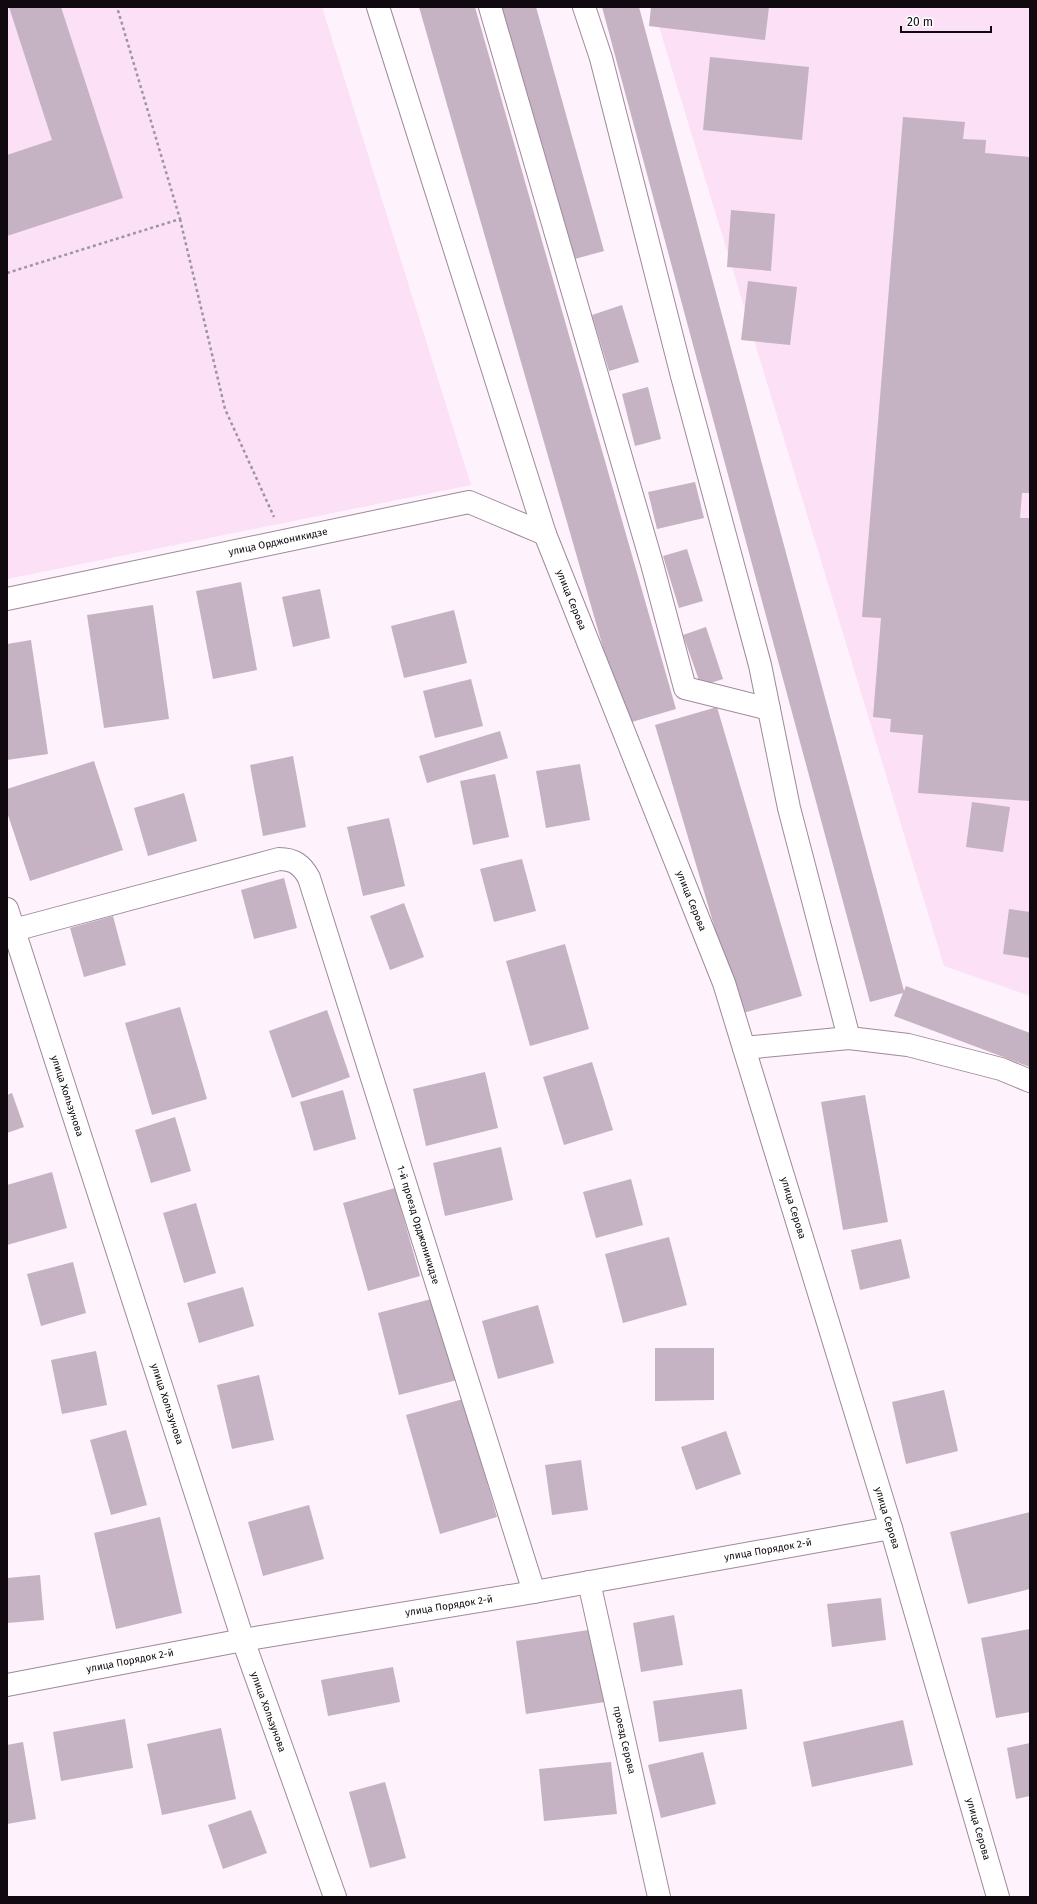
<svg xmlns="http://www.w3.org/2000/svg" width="1037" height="1904" font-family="'Fira Sans',sans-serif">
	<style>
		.built { fill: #fbe0f6 }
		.building { fill: #c5b2c2 }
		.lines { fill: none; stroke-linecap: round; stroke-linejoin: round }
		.minor-casing { stroke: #9d8a9a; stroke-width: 24 }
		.path { stroke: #9f959e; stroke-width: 2.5; stroke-dasharray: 3 3; stroke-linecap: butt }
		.minor { stroke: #fff; stroke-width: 22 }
		.labels { text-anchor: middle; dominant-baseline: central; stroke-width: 3; stroke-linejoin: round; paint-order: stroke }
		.street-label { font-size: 10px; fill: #100a10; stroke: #fff }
	</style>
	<rect width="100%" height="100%" fill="#fef2fc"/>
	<g class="built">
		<path d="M7,7H322L471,485L7,579Z"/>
		<path d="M653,7H1030V996L944,966Z"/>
	</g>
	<g class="building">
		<path d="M9,7H61L123,198L7,236V155L52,140Z"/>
		<path d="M419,7H475L676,709L625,724Z"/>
		<path d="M501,7H536L604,251L571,260Z"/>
		<path d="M602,7H639L904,991L906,986L1030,1033V1067L894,1016L903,993L870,1002Z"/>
		<path d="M651,7H769L765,40L649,26Z"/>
		<path d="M710,57L809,67L802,140L703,130Z"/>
		<path d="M903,117L965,122L963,139L986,140L985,153L1030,157V493H1022L1020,518H1030V801L918,793L923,735L890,732L891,719L873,717L881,618L862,617Z"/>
		<path d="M731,210L775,214L771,271L727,267Z"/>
		<path d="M748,281L797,287L790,345L741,340Z"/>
		<path d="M622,305L639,362L609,371L592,315Z"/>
		<path d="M648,387L661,439L635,446L622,394Z"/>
		<path d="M695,482L704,518L657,529L648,492Z"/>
		<path d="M687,549L703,601L679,608L663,556Z"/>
		<path d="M241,582L257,670L213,679L196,591Z"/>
		<path d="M320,589L330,638L293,647L282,597Z"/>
		<path d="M153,605L169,719L104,728L87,615Z"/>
		<path d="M454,610L467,663L404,678L391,626Z"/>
		<path d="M706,627L723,679L701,686L683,635Z"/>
		<path d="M31,640L48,754L7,760V644Z"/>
		<path d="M471,679L483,726L435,738L423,691Z"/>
		<path d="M717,707L802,996L740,1014L655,725Z"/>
		<path d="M500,731L508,758L427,783L419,756Z"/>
		<path d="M293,756L306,827L263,836L250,765Z"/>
		<path d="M94,761L123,850L30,881L7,812V789Z"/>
		<path d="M580,764L590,820L546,828L536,771Z"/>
		<path d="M495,774L509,837L473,845L460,781Z"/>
		<path d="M184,793L197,841L148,856L134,808Z"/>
		<path d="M972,802L1010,807L1003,852L966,847Z"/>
		<path d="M389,818L405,886L363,896L347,827Z"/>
		<path d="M522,859L536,911L494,922L480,869Z"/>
		<path d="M284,878L297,928L254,939L241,890Z"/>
		<path d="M404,903L424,957L390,970L370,916Z"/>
		<path d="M1009,909L1030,912V958L1003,954Z"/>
		<path d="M113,916L126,965L84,977L70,928Z"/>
		<path d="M565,944L589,1029L530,1046L506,961Z"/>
		<path d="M180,1007L207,1099L152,1115L125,1023Z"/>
		<path d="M327,1010L350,1077L292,1098L269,1031Z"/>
		<path d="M592,1062L613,1130L564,1145L543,1077Z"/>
		<path d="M485,1072L498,1128L426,1146L413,1089Z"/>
		<path d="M343,1090L356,1139L314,1151L300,1102Z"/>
		<path d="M12,1093L24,1127L7,1133V1095Z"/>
		<path d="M865,1095L888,1222L843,1230L821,1102Z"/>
		<path d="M175,1117L191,1171L151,1183L135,1130Z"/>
		<path d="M501,1147L513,1200L445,1216L433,1163Z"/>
		<path d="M52,1172L67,1228L7,1245V1185Z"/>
		<path d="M631,1179L643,1225L596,1238L583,1192Z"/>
		<path d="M395,1188L420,1276L368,1291L343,1203Z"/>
		<path d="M196,1203L216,1273L184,1283L163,1213Z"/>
		<path d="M669,1237L687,1305L623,1323L605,1254Z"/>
		<path d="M901,1239L910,1278L860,1290L851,1250Z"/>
		<path d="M73,1262L86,1313L41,1326L27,1274Z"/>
		<path d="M243,1287L254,1326L199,1343L187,1303Z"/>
		<path d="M439,1297L461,1379L399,1395L378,1313Z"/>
		<path d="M538,1305L554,1363L498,1379L482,1321Z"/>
		<path d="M655,1348H714V1400L655,1401Z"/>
		<path d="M96,1351L107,1405L62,1414L51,1360Z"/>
		<path d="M259,1375L274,1440L232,1449L217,1385Z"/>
		<path d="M944,1390L958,1451L906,1464L892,1402Z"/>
		<path d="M463,1399L497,1517L440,1534L406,1415Z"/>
		<path d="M126,1430L147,1505L111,1515L90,1440Z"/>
		<path d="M726,1431L741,1474L696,1490L681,1447Z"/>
		<path d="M581,1460L588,1510L552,1515L545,1465Z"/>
		<path d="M309,1505L324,1559L263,1576L248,1522Z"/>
		<path d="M1030,1512V1589L968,1604L950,1532Z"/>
		<path d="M160,1517L182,1613L116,1629L94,1533Z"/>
		<path d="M40,1575L44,1620L7,1623V1578Z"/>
		<path d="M881,1598L886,1640L832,1647L827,1604Z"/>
		<path d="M674,1615L683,1665L641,1672L633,1623Z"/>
		<path d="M595,1629L605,1702L526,1714L516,1641Z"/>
		<path d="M1030,1629V1712L996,1718L981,1638Z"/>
		<path d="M393,1667L400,1702L328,1716L321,1680Z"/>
		<path d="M742,1689L747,1729L659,1742L653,1701Z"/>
		<path d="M125,1719L133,1768L61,1781L53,1732Z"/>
		<path d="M903,1720L913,1765L812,1787L803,1742Z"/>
		<path d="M221,1728L236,1799L162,1815L147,1744Z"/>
		<path d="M23,1742L36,1819L7,1824V1745Z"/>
		<path d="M1030,1743V1796L1016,1799L1007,1748Z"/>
		<path d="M703,1752L716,1804L661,1818L648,1765Z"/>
		<path d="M611,1762L617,1814L544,1821L539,1769Z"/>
		<path d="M385,1782L406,1858L370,1868L349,1792Z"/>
		<path d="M251,1810L267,1853L223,1869L208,1825Z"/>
	</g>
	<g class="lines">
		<defs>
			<g id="minor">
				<path d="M378,7L545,534L724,983L891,1528L998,1897"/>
				<path d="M490,7L652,564L685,688L769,709"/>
				<path d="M584,7L601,58L682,376L760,665L789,808L849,1038"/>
				<path d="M7,599L469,502L545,534"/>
				<path d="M7,909L243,1640L335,1897"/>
				<path d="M14,930L279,859C294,859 302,865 309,878L534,1592"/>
				<path d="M744,1048L849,1038L908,1045L1001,1069L1030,1081"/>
				<path d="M589,1582L659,1897"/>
				<path d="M7,1685L243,1640L534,1592L891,1528"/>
			</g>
		</defs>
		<use href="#minor" class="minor-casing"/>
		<g class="path">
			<path d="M180,219L225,409L274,517"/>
			<path d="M7,273L180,219L117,7"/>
		</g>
		<use href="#minor" class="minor"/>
	</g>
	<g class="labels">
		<g class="street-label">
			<text transform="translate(278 542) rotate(-12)">улица Орджоникидзе</text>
			<text transform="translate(571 600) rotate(68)">улица Серова</text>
			<text transform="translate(691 901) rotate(68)">улица Серова</text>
			<text transform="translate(67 1096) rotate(72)">улица Хользунова</text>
			<text transform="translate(793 1208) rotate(73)">улица Серова</text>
			<text transform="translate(418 1225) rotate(73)">1-й проезд Орджоникидзе</text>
			<text transform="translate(167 1404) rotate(72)">улица Хользунова</text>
			<text transform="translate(887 1518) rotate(73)">улица Серова</text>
			<text transform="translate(768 1550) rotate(-10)">улица Порядок 2-й</text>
			<text transform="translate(449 1606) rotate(-9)">улица Порядок 2-й</text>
			<text transform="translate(130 1661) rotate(-11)">улица Порядок 2-й</text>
			<text transform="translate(268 1712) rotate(70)">улица Хользунова</text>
			<text transform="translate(624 1740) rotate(77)">проезд Серова</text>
			<text transform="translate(978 1829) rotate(74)">улица Серова</text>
		</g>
	</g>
	<rect width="1037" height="1904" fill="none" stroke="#100a10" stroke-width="16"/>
	<path d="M901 26v6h90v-6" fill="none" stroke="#100a10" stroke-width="2"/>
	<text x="907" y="26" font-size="12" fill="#100a10" stroke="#ffffff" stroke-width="3" paint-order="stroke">20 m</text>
</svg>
